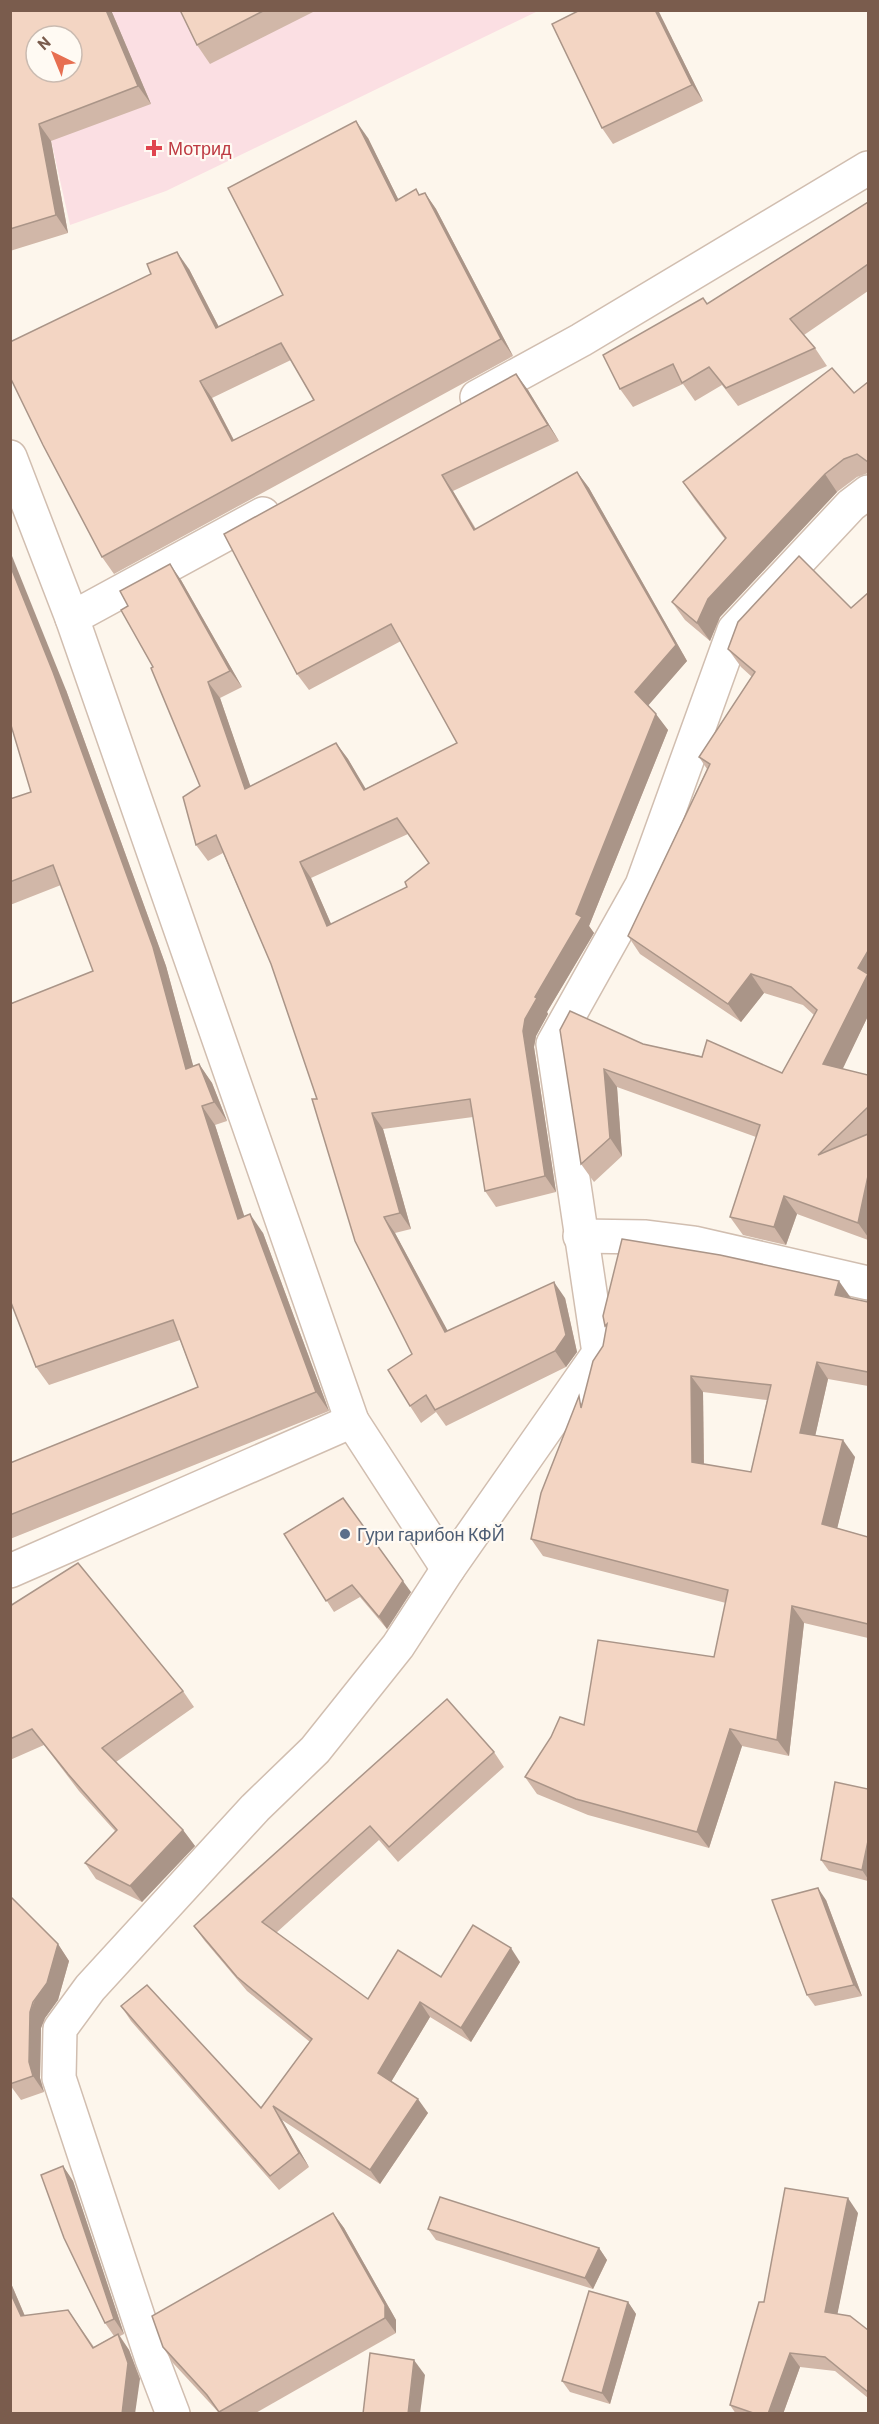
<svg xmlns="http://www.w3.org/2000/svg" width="879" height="2424" font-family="Barlow,sans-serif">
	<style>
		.medical { fill: #fbdfe3 }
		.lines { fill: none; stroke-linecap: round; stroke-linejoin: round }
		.minor-casing { stroke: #d1beb0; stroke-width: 36 }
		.minor { stroke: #fff; stroke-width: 33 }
		.wall { fill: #d1b7a8; fill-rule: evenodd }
		.shaded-wall { fill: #aa9588 }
		.building { fill: #f3d5c3; stroke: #aa9588; stroke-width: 1.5; fill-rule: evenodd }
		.health-dot { fill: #e0444e; stroke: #fffaf3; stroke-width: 2 }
		.service-dot { fill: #5c6f8a; stroke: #fffaf3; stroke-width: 2 }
		.labels { text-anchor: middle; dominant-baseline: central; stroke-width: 4.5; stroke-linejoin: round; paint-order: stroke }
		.health-label { font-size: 18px; fill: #be3a42; stroke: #fffaf3; text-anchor: start }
		.service-label { font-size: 18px; fill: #4e5e75; stroke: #fffaf3; text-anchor: start }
	</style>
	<rect width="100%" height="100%" fill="#fdf6ec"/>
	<path class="medical" d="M46,11H538L166,191L70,225L43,104L82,93L72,36Z"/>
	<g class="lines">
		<defs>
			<g id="minor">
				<path d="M477,397L581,340L868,168"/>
				<path d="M10,457L72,618L352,1421L448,1569"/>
				<path d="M72,618L263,514"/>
				<path d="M580,1236L646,1237L694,1243L868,1283"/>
				<path d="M10,1571L352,1421"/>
				<path d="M173,2414L152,2359L59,2078L60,2029L90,1988L255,1808L315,1750L398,1646L448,1569L599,1353L553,1044L642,885L734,630L851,505L868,492"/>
			</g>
		</defs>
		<use href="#minor" class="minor-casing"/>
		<use href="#minor" class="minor"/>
	</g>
	<g class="wall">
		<path d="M10,10H111L151,104L51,141L68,233L10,251Z"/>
		<path d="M180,10H317L210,64L197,45Z"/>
		<path d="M658,10L703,101L613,144L602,128Z"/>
		<path d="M368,138L398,199L420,195L425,193L436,209L513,356L114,574L102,557L189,269L219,327L283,295ZM291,360L314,400L234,440L212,398Z"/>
		<path d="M868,202V291L804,335L815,348L827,366L738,406L722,385L695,401L683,384L633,407L620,389L707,304Z"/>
		<path d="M868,382V473L857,477L837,492L720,617L710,641L685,620L672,602L725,539L695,500L683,482L854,393Z"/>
		<path d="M528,390L559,441L453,491L476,529L577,472L589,488L687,661L648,705L668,730L589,926L594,933L547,1012L548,1014L536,1036L534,1047L556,1192L496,1207L485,1191L473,1117L383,1129L411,1229L395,1233L447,1331L565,1298L577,1352L566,1367L446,1426L436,1412L421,1423L410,1406L412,1354L317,1099L271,964L223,853L208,861L196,845L200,786L153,667L181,580L242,687L220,698L250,786L336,743L348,759L365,789L457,743L401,641L309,690L297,674L224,534ZM408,834L429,863L407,887L331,924L311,878Z"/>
		<path d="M868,593V1016L842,1069L868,1075V1240L797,1214L786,1245L743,1235L730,1217L756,1137L617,1087L622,1156L594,1182L581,1164L560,1030L643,1044L782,1073L814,1015L803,1005L764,993L741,1022L640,954L628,936L707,769L699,757L752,677L741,667L728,649L851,608Z"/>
		<path d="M66,690L166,966L193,1066L199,1064L212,1083L227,1121L215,1125L244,1217L263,1233L329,1411L10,1539V1463L198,1387L180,1340L49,1385L36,1367L14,1308L10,1309V1004L93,971L61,885L10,905V799L31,792Z"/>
		<path d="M850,1299L868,1302V1386L828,1379L815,1436L855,1457L837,1528L868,1537V1638L804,1623L789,1756L742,1746L709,1848L588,1815L537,1794L525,1777L584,1725L714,1657L726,1603L543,1556L531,1539L603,1346L606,1328L605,1326L603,1316ZM703,1392L767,1400L751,1472L704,1464Z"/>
		<path d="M284,1534L411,1592L387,1629L360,1597L334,1612Z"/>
		<path d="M10,1606L183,1691L194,1707L116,1762L183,1830L195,1846L142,1902L96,1879L85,1863L115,1831L79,1791L44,1745L10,1760Z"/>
		<path d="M494,1752L504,1767L398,1862L379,1840L276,1933L368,1999L441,1977L520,1962L471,2042L430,2017L391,2082L428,2113L380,2184L282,2120L309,2167L279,2190L131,2021L121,2006L261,2108L310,2042L247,1991L204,1940L194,1926Z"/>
		<path d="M868,1789V1881L829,1871L821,1860Z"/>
		<path d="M10,1896L58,1944L69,1961L58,2000L45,2018L41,2028L40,2078L44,2092L21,2100L10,2085Z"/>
		<path d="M826,1900L862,1996L815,2006L807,1995Z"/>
		<path d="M63,2166L73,2181L124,2334L120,2336L129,2350L140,2379L10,2414V2281L25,2316L68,2310L94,2347L114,2336L105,2323Z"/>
		<path d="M333,2213L344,2228L396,2320V2333L254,2414H220L173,2363L163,2347Z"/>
		<path d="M858,2213L837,2314L868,2330V2398L835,2371L800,2367L783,2414H736L730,2405L764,2302Z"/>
		<path d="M428,2229L599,2248L607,2260L593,2289L436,2240Z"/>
		<path d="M628,2302L636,2314L610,2404L570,2392L562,2381Z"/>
	</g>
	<g class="shaded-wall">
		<path d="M106,10H111L151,104L138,86Z"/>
		<path d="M655,10H658L703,101L692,85Z"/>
		<path d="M356,121L368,138L407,217L396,201Z"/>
		<path d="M39,124L51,141L68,233L56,215Z"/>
		<path d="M425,193L436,209L513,356L501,339Z"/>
		<path d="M177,252L189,269L228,345L216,328Z"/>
		<path d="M516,374L528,390L559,441L548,425Z"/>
		<path d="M200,381L212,398L243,458L232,441Z"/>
		<path d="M577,472L589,488L687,661L646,708L635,692Z"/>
		<path d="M825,474L837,492L720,617L710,641L697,623L708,599Z"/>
		<path d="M442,475L453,491L485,546L474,530Z"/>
		<path d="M10,551L66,690L166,966L199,1087L186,1069L10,565Z"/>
		<path d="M170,564L181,580L242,687L230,671Z"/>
		<path d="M208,682L220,698L257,805L245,789Z"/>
		<path d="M656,714L668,730L589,926L594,933L547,1012L548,1014L536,1036L534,1047L556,1192L545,1176L523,1031L525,1019L535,997L576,914Z"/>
		<path d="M336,743L348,759L376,806L364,790Z"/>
		<path d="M300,862L311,878L339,942L327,926Z"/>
		<path d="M868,951V1016L836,1083L823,1064L858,968Z"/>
		<path d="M751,974L764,993L741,1022L728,1004Z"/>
		<path d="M199,1064L212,1083L227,1121L214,1102Z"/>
		<path d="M604,1069L617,1087L622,1156L610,1138Z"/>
		<path d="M202,1106L215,1125L251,1237L238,1219Z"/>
		<path d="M372,1113L383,1129L411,1229L400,1213Z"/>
		<path d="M868,1176V1237L858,1223Z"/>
		<path d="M784,1196L797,1214L786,1245L774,1227Z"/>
		<path d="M250,1214L263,1233L329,1411L316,1392Z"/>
		<path d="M384,1217L395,1233L457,1348L445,1332Z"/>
		<path d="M839,1281L851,1298L835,1295Z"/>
		<path d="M554,1282L565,1298L577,1352L566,1367L555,1351Z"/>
		<path d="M817,1362L828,1379L812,1450L800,1433Z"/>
		<path d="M691,1376L703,1392L704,1479L692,1462Z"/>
		<path d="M843,1440L855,1457L834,1541L822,1524Z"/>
		<path d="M403,1581L411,1592L387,1629L379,1617Z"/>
		<path d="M792,1606L804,1623L789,1756L777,1740Z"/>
		<path d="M730,1729L742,1746L709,1848L697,1832Z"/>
		<path d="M183,1830L195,1846L142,1902L130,1886Z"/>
		<path d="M868,1841V1879L862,1870Z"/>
		<path d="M818,1888L826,1900L862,1996L854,1985Z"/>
		<path d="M58,1944L69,1961L58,2000L45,2018L41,2028L40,2078L44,2092L33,2076L29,2062L30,2012Z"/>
		<path d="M511,1948L520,1962L471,2042L461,2028Z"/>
		<path d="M420,2002L430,2017L388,2087L378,2073Z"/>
		<path d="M418,2099L428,2113L380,2184L370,2170Z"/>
		<path d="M273,2106L282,2120L309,2167L299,2153Z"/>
		<path d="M63,2166L73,2181L124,2334L114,2319Z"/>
		<path d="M848,2198L858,2213L835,2326L825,2312Z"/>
		<path d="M333,2213L344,2228L396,2320V2333L385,2318Z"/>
		<path d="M599,2248L607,2260L593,2289L585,2278Z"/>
		<path d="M10,2281L32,2333L21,2316L10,2292Z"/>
		<path d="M628,2302L636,2314L610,2404L602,2393Z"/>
		<path d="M118,2334L129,2350L140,2379L135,2414H122Z"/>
		<path d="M790,2353L800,2367L783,2414H768Z"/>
		<path d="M414,2360L425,2375L420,2414H408Z"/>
	</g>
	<g class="building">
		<path d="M10,10H106L138,86L39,124L56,215L10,229ZM36,36H72V72H36Z"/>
		<path d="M180,10H265L197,45Z"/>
		<path d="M580,10H655L692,85L602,128L552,24Z"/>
		<path d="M356,121L396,201L416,189L419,195L425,193L501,339L102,557L43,445L10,377V342L151,274L147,264L177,252L216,328L283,295L228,188ZM281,343L314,400L232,441L200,381Z"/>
		<path d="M868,202V264L790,319L815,348L726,388L709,367L682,383L673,364L620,389L603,355L703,298L707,304Z"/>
		<path d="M832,368L854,393L868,382V462L857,454L844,459L825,474L708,599L697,623L672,602L726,538L683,482Z"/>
		<path d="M516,374L548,425L442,475L474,530L577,472L676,645L635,692L656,714L576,914L582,917L535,997L537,998L525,1019L523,1031L545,1176L485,1191L470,1099L372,1113L400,1213L384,1217L445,1332L554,1282L566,1335L555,1351L435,1410L426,1395L410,1406L388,1370L412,1354L355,1241L312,1099H317L271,964L216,835L196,845L183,797L200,786L151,668L153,667L121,610L128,606L120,591L170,564L230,671L208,682L245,789L336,743L364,790L457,743L391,624L297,674L224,534ZM397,818L429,863L405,882L407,887L327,926L300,862Z"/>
		<path d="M799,556L851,608L868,593V951L858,968L868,974L823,1064L868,1075V1107L818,1155L868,1134V1176L858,1223L784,1196L774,1227L730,1217L760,1125L604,1069L610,1138L581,1164L560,1030L570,1011L643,1044L702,1057L707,1040L782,1073L817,1010L791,987L751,974L728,1004L628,936L710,764L699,757L755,672L728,649L738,622Z"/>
		<path d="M10,565L53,672L153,947L186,1069L199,1064L214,1102L202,1106L238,1219L250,1214L316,1392L10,1515V1463L198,1387L173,1320L36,1367L10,1300V1004L93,971L53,865L10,882V799L31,792L10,722Z"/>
		<path d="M622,1239L720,1255L839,1281L835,1295L868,1302V1372L817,1362L800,1433L843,1440L822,1524L868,1537V1624L792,1606L777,1740L730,1729L697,1832L576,1799L525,1777L551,1737L560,1717L584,1725L598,1640L714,1657L728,1590L531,1539L541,1493L579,1396L581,1408L593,1361L603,1346L607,1324L605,1326L603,1316ZM691,1376L771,1385L751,1472L692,1462Z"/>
		<path d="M343,1498L403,1581L379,1617L352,1585L326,1601L284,1534Z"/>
		<path d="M78,1563L183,1691L102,1748L183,1830L130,1886L85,1863L117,1830L68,1774L32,1729L10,1739V1606Z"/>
		<path d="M447,1699L494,1752L389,1847L370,1826L262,1922L368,1999L398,1950L441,1977L473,1925L511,1948L461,2028L420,2002L378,2073L418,2099L370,2170L273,2106L299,2153L270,2176L121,2006L147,1985L261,2108L312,2039L237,1977L194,1926Z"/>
		<path d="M835,1782L868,1789V1841L862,1870L821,1860Z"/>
		<path d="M818,1888L854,1985L807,1995L772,1900Z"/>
		<path d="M10,1896L58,1944L47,1983L33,2002L30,2012L29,2062L33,2076L10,2084Z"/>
		<path d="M63,2166L114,2319L105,2323L64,2238L41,2175Z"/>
		<path d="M785,2188L848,2198L825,2312L850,2316L868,2330V2392L825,2357L790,2353L768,2414H756L730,2405L759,2302H764Z"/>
		<path d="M440,2197L599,2248L585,2278L428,2229Z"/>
		<path d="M333,2213L385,2305V2318L219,2412L207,2395L163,2347L152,2316Z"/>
		<path d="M589,2291L628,2302L602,2393L562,2381Z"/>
		<path d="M10,2292L21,2316L68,2310L93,2348L118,2334L128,2363L122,2414H10Z"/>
		<path d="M370,2353L414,2360L408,2414H363Z"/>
	</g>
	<path class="health-dot" d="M151 139h6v6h6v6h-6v6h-6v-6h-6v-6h6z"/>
	<circle class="service-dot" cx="345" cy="1534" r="6"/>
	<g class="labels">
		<g class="health-label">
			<text x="168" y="148">Мотрид</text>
		</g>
		<g class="service-label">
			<text x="357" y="1534">Гури гарибон КФЙ</text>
		</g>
	</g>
	<rect width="879" height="2424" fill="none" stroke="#7a5c4d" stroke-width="24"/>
	<g transform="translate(54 54) rotate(317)"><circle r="28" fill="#fffaf3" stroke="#cabbb1" stroke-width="1.5"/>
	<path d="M0-4.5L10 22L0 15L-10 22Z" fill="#e76f51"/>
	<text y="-9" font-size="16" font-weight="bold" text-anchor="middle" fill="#7a5c4d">N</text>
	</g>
</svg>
